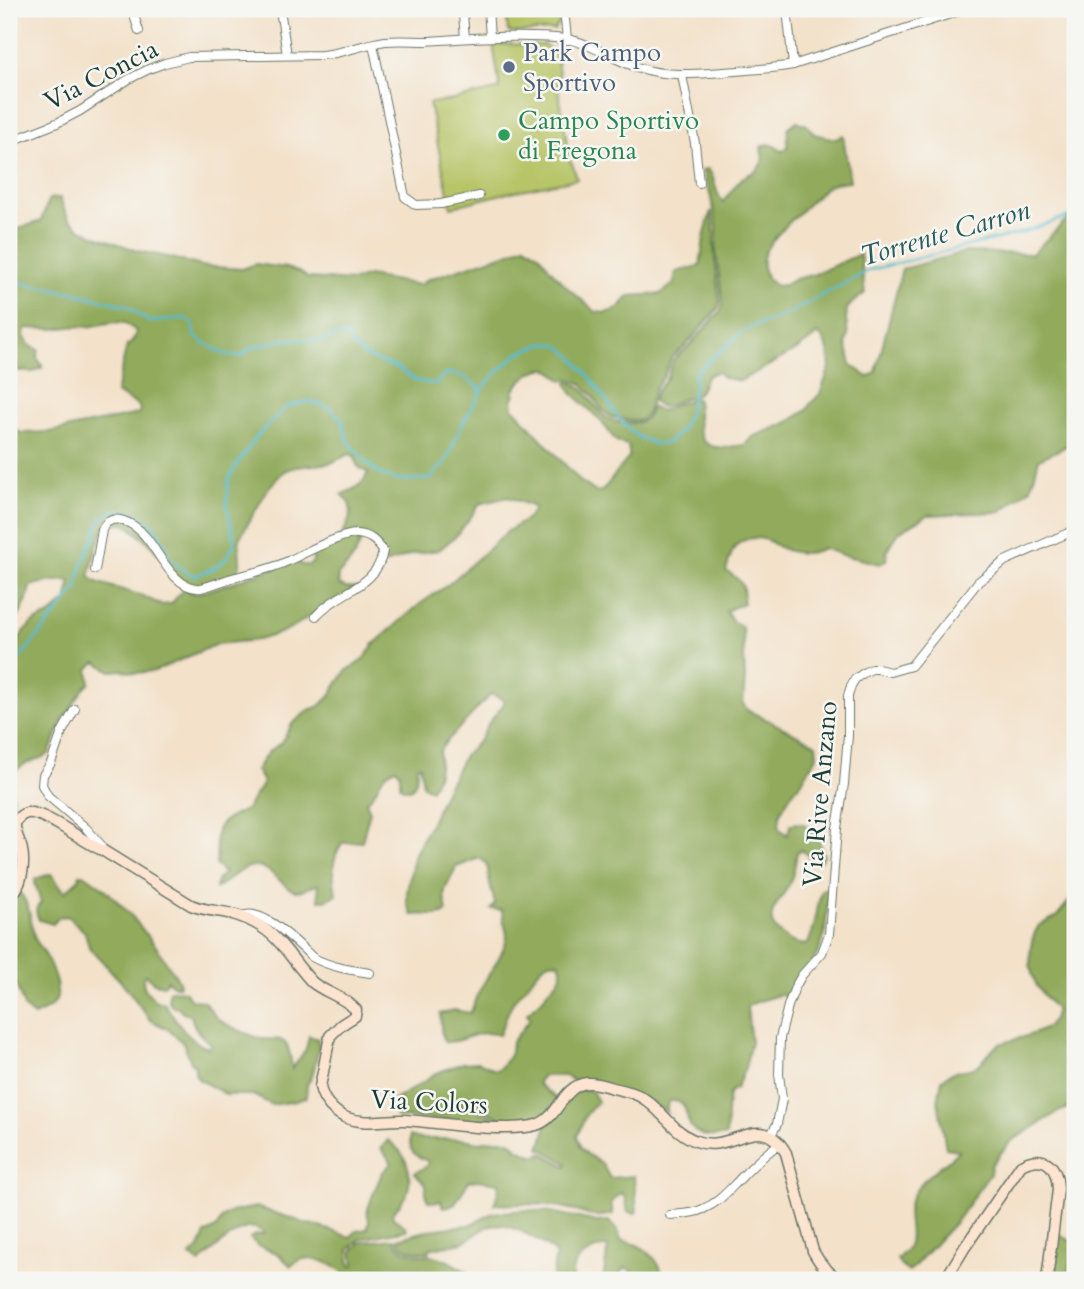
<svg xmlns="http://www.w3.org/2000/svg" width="1084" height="1289" font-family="Cardo,serif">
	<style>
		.green { fill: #b7c568; stroke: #6b814e; stroke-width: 2 }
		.forest { fill: #91aa5c; stroke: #587448; stroke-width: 2 }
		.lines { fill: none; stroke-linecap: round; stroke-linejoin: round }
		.stream { stroke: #51bbce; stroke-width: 2.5 }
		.street-casing { stroke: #697668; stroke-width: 10 }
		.secondary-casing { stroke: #697668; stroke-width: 13 }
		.street { stroke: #fff; stroke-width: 8 }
		.secondary { stroke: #fde4d1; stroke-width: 10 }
		.service-dot { fill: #5c6f8a; stroke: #f6f6f2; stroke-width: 2.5 }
		.leisure-dot { fill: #2e9e5b; stroke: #f6f6f2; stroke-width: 2.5 }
		.labels { text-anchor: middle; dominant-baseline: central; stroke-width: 5; stroke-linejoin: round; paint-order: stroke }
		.service-label { font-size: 26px; fill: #4e5e75; stroke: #f6f6f2; text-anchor: start }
		.street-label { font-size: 26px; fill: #1f3d34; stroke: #f6f6f2 }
		.leisure-label { font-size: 26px; fill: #27864d; stroke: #f6f6f2; text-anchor: start }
		.water-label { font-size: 28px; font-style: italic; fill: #2c5c5a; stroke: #f6f6f2 }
	</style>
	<rect width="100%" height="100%" fill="#f6f6f2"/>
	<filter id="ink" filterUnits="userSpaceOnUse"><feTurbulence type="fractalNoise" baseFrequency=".0143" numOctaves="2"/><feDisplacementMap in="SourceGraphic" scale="14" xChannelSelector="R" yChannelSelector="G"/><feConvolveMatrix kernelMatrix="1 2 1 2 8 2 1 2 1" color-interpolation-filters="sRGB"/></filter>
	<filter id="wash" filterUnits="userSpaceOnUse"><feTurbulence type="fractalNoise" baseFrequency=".00686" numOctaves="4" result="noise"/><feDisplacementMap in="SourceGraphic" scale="28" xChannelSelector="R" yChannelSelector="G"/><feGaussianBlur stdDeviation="1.57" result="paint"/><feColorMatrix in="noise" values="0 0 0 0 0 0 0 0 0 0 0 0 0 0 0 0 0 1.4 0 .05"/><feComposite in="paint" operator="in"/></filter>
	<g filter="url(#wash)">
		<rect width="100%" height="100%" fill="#f3e1c9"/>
		<g class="green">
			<path d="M506,9H558L559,24L554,30L510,33V31H508Z"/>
			<path d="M493,44L544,45L556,52L560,81L558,87L570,161L573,166L577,179L506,193L451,207L429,103L453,100L500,89Z"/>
		</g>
		<g class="forest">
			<path d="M797,121L807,125L814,134L836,139L843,135L850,181L834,183L827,186C812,201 773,235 765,252C759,265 765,280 777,286L785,285L795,279L815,274L860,254L865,293L852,303L847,309L846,320L848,335L846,343L851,365L868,377L876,372L902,269L965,252L1032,254L1075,211V442L1039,459L1031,488L1000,512L928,515L899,532L887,551L886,560L880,564L842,555L823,548C810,555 795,554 781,548C776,546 772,542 767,540C754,536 740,538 733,550C730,556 728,564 726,571C742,580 745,585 743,603L726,611L732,621L741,626L743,632L745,678L743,704L747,710L816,744L817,756L800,784L790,796L780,813L779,828L787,835L791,824C810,819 821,840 824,856L819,862L812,861L807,854L801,850L797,852C795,865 793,879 786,890C775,907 761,920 783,936C791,942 798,946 808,944L814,927L821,891L823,889H829L825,933L819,951L788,1000L781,994L751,1004L747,1007L751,1042L745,1068L736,1089C734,1089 732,1090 731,1091C725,1098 728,1126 726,1136C718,1136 709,1137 702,1135C679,1127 695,1099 670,1101L667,1105V1113L652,1102L578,1083L565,1076H543L539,1080L538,1084L558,1100L543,1120L516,1125L508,1120L450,1097L449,1100L506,1122L507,1125L396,1117L393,1104L394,1100L424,1082L434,1074L463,1063L479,1062L495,1070L499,1069L508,1058L511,1052L512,1042L530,1019L527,1013C532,1007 536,1006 541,1001C544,999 545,995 547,992C556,982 566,977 559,962C543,958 535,976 526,987C523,991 518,995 515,999C508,1009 504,1024 499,1035C495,1034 491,1033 487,1033C473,1033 459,1043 445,1042C439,1034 442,1024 440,1014L454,1010L470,1013C474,1008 473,1004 476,998C482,982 505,954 507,937C507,929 502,919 502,910L491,909L495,904L489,880L488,870L486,863L480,858L456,867L445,890L444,896L447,912C438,918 424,913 412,915L407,903V892L414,855L434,816L445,791L464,756L480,740L488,724L503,705L504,700L491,694L445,743L439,752C440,766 439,776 431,789L423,786L420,765H417C417,776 416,797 400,786V773L396,768C384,773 382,778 377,788C375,793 370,798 366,802L370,811L362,841L342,843C330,862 333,874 336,895L326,900H319L318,885C311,886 304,891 297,891C284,892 270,860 249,867C238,870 226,882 216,888L217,880L224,873L216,865C219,851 210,832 223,822C230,816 240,813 248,808C251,798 259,792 263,782L256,770L268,752L282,742L292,724L309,710L320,706L328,698L345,672L365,658L373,645L420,604L449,584L508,531L527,519L533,511L534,507L508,497L479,504L473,514L457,535L439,550L412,554L385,564L380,553L367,538L341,537C349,521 358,509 342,494C355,489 362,486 368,473C359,468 355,466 355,456L349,454L331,463L296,467L284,471L269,487L239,539L240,564L237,575L189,590L149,543L126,524L107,523L97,546L89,577L99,583L143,596L161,605L171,604L183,590L194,593L207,591L297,560L302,565H309L313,562L312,552C328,546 343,538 361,540C357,555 350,565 338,574L339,585L345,588H356L326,605L295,626L280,633L258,640L217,644L155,671L135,673L122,670L111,671L96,662L88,669L90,683L85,687L63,720L49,754C30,765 17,759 10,785C14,795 13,806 11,816L9,817V654L22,634L32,623L50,615L66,601L71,580L45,582L30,586C28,608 13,620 9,640V428L22,433L50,432L133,415L139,413L140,409L138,405L116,393L127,345H129L135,337L136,331L125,323L113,322L88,327L77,326L55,329L25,328L24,336L30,346L39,350L37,358L42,365V368L32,372L9,370V232L41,221L49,199L60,198L65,212L69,219L81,229L94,235L138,251L172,258L201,266L242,269L256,264L286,268L301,273L308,278L353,281L368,276L420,285L426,280L511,252L525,245L540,255L550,269L570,290L596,312L605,313L618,309L629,296L660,294L674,284L676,272L700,266L704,237L711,211L714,227V251L720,304L717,310L685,346L671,358L664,376L654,390L647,414L641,420L633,421L611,417L601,409L593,396L581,383L568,378L563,381C559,378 554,372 550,370C537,364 517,382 513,393L515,394L512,401L513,408L580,481L596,492L602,491L629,457V446L616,441L600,420L572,393L567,384L568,381C589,387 591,407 607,418C612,421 617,422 623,422C638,425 648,423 651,407C663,414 668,408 679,403C685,401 692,400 697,399C699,410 697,423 700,434C705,453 731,447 745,445L752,437L787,423L807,410L810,404L820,394L830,367L828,350L823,339L818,334L797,350L740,381L724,378L718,372C700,374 706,388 695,396C691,399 688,397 684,398C671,402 665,414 653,401L656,392L667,378L673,360L687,348L720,312L723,305L716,251L717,227L711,197L702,170L708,169C717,180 714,193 723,202L737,184L742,178L756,171L763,161L761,147C769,141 774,146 782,151L787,148L788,128Z"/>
			<path d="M9,841C20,857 19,877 9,893Z"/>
			<path d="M51,874L65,892L79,879L80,874H84L105,889L130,914L155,945L179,981V986H174L167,980L164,985L154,983L147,975L144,976C140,988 150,994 156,1002H163C175,1017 189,1044 209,1048L211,1044C200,1035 194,1029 191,1015L183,1013L179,1007H173L168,1000L170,990L185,991L191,1000L204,1001C209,1007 213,1014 218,1019C226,1025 255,1038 264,1039C271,1040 280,1037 285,1043C291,1049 291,1062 292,1069L306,1049L309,1036L318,1039L319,1047L313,1073L307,1085L306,1097L296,1101L272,1105L253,1095H227L198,1079L195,1073V1066L191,1062L184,1044L168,1029L150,1020L125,986L89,947L85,932L67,916L59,917L53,924L39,920C36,913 34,908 41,903L35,883V879Z"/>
			<path d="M19,892C30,903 31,924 35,939C37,943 42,948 44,952C50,964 61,987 56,1000C53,1008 41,1013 34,1016L25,1009L9,965V902L15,899Z"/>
			<path d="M1075,894V1106L1060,1111L1010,1142L991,1165L990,1174L956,1221L909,1272L901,1266L897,1259C901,1255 906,1251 908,1246C914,1232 904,1216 910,1202C920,1175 942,1169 959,1150L946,1148L938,1101L942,1079C946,1076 951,1073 956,1071C963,1069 970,1071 977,1066C986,1060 990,1049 1000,1044C1017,1037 1058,1034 1055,1009C1049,1001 1042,994 1037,986C1027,968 1028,942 1039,925L1056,917Z"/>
			<path d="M582,1087C591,1091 594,1091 597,1102L586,1115L577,1136L581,1148L587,1154L602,1164L610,1178L634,1176L637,1213L628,1212L625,1197L621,1193L611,1202L613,1214C585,1221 579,1208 555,1206C544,1204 532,1204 522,1204C512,1204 503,1205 494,1204L498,1193L499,1183L478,1180L469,1181L454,1205L444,1207L442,1206L441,1200L435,1202L428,1201L426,1196V1185L415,1173L427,1166L429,1162C415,1155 409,1154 410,1136L420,1139H463L479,1142L493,1140H506L511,1142L518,1149L532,1155H539L542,1153L566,1166L567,1163L540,1148C542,1140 546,1135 545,1126L569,1095Z"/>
			<path d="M388,1140C405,1152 413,1170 408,1190C406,1198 397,1207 392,1214L393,1218L406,1227L407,1230L360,1239L349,1250V1260L351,1266L354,1265L352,1251L361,1242L395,1239C400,1258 426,1253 441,1258C450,1261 458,1267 467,1272L469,1280H415L391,1271L381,1278V1280H353C339,1267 308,1248 291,1266L277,1253L258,1246L250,1238L255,1235L263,1234L264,1232C259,1229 253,1226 247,1228C235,1230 208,1254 200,1263L190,1256L198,1250L205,1234L216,1228L223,1217L231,1212L256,1207L297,1220L305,1224L314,1225L350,1237L358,1230H363L368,1228L369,1220L367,1212L372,1197L382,1173L392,1163L381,1148Z"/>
			<path d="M527,1210L551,1212L597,1222L609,1221L616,1228L621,1240C626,1242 632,1243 637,1245C650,1251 664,1266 662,1280H639L629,1268L624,1269L617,1280H603L608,1247C595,1246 579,1257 573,1268C571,1272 572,1276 573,1280H552L556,1254C545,1243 509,1221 493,1225C481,1227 472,1240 460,1243C449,1246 438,1245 428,1250L430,1253C419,1251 401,1252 398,1239L429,1230L469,1225L493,1213Z"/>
			<path d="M1057,1234L1075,1243V1250L1068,1271L1075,1273V1280H1062L1054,1272Z"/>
		</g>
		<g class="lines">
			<g class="stream">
				<path d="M9,284L16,282L74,293L127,306L149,322L185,318L193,324L194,336C211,347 223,357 243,356L248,349L285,339L322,340L335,336H347L352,345L365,356L397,368L417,381L436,384L445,374C460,372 469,379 480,389L483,388L496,373L519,353L545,343L558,345L571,355L589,376L620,420L638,437L655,444L668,443L682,429L690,411L696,372L746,329L783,316L870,270L1021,233L1075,214"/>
				<path d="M9,671L76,590L82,566L102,517L115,510L132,512L150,522L164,542L169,558L186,572L195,576L216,567L226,558L235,543L227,506L228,482L235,467L258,435L286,407L309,401L330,408L342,420L348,441L363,459L378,473L397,480L431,479L437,470L444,465L464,421L482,390"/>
			</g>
		</g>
	</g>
	<g filter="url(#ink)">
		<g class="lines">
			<defs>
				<g id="street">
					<path d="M132,9L139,31"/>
					<path d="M280,9L287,55"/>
					<path d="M456,9L463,15L465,38"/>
					<path d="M488,9L490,37"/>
					<path d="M564,9L567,40"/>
					<path d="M787,9L793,65"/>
					<path d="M373,44L405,197L416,205L441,204L479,196"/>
					<path d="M682,75L695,143L699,183"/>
					<path d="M9,142L57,123L80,111L129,79L149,69L165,63L189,57L322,55C344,53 364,44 385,41C399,40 413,41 427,41C473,38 520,34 566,39C592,43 614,61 640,68C668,77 695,74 724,72C747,70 770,69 793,65L966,9"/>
					<path d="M95,570L102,530C110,509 135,524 145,536C159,552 175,591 201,588C211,586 222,581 232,578C251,573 270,570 288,561C303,554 342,533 357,534C370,535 376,541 383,551C378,587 336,592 316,616"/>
					<path d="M75,709L62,732L51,763L43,775L42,785L48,796L86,828L101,845L102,850"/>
					<path d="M241,917C260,904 298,944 312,957C330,967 350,970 370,973"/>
					<path d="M771,1135L777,1124L782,1099L779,1074L780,1038L788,1006L795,987L802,975L822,953L829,934L837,828L844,784L848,735V696L851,686L855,679L865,672L872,669H878L890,672L911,666L978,582L1005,561L1075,530"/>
					<path d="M670,1215C681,1214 693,1214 703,1209C718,1203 727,1192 738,1181C751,1167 765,1154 780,1143"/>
				</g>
				<g id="secondary">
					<path d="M9,897C22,888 25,865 22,850C20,840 14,833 15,823C18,818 21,814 27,813C43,810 85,843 102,850L191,905C207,912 223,910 239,916C279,930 286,954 312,982C325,993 345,997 356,1010L355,1016L341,1025L330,1036L320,1087C323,1101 334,1113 347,1118C366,1125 385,1119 404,1120C438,1122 471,1129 505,1128C516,1128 526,1128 536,1125C560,1118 561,1086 587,1083C596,1082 604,1086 613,1088C623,1090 634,1092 643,1098C662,1110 674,1133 696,1141C732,1155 760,1108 786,1153L813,1251C820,1264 827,1272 840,1280"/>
					<path d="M945,1280L965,1247L1021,1165C1045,1153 1057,1165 1058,1189L1047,1280"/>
				</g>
			</defs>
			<use href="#street" class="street-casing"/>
			<use href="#secondary" class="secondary-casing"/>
			<use href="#street" class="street"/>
			<use href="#secondary" class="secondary"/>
		</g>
	</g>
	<circle class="service-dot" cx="509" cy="67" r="7"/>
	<circle class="leisure-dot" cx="504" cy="135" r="7"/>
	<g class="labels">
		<g class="service-label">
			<text x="523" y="52">Park Campo<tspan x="523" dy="30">Sportivo</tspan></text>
		</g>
		<g class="street-label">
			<text transform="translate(101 75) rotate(-27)">Via Concia</text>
			<text transform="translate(820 794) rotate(-85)">Via Rive Anzano</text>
			<text transform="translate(429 1102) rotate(3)">Via Colors</text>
		</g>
		<g class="leisure-label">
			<text x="518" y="120">Campo Sportivo<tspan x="518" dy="30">di Fregona</tspan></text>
		</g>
		<g class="water-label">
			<text transform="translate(945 233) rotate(-16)">Torrente Carron</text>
		</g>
	</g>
	<rect width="1084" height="1289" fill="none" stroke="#f6f6f2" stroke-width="35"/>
</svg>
